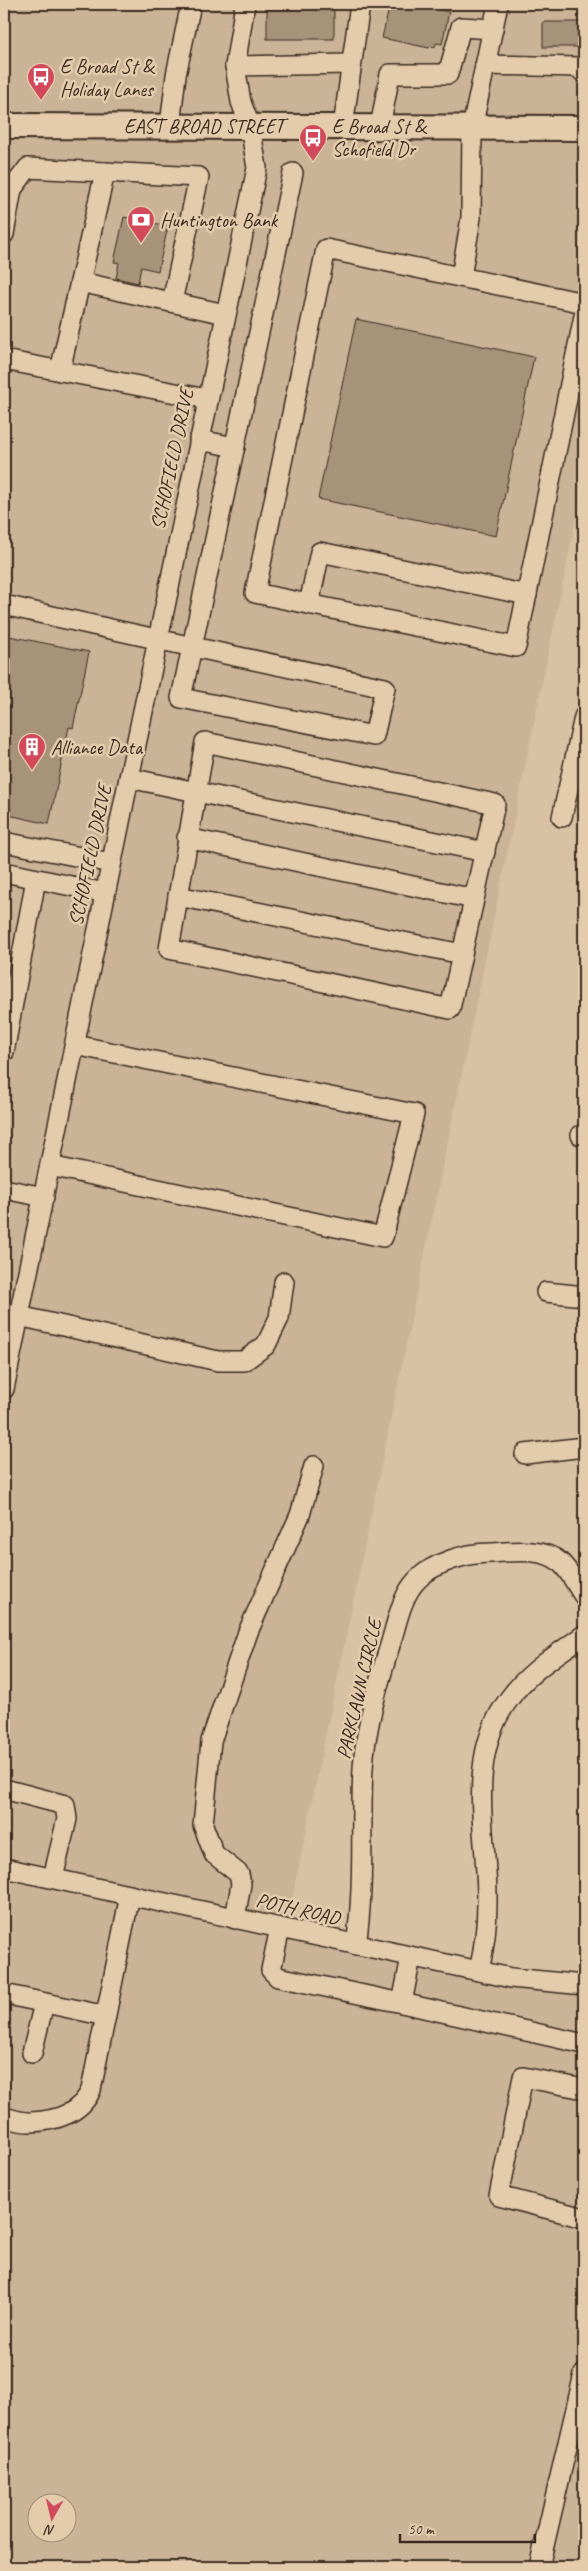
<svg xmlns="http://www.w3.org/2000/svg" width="588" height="2571" font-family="Caveat,sans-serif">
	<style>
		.built { fill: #cab397; fill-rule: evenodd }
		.building { fill: #a7927a; stroke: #3b2a1e }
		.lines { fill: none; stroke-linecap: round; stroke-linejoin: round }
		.minor-casing { stroke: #3b2a1e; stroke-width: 22 }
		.major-casing { stroke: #3b2a1e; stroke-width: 28 }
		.minor { stroke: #e3cbac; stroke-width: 19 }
		.major { stroke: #e3cbac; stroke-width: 24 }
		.labels { text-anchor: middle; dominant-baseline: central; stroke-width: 5; stroke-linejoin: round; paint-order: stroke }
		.poi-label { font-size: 20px; fill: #3b2a1e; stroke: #e3cbac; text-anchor: start }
		.street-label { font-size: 20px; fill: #3b2a1e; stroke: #e3cbac }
	</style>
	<rect width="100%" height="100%" fill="#d9c1a4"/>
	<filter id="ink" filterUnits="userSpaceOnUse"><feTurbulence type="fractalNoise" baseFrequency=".02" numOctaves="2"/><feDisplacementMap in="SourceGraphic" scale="10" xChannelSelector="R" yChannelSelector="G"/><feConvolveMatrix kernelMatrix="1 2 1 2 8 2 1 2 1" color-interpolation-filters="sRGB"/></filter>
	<g filter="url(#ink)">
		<path class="built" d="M4,4H584V480L285,1933L584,1988V2567H4ZM38,2504H68V2534H38Z"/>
		<g class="building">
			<rect x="267" y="4" width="67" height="35"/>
			<path d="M390,4H423L422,6L449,12L442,44L436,43L435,47L430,46L429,48L382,38Z"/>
			<rect x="543" y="22" width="41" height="25"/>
			<path d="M124,217L168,226L158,271L141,267L138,283L116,278L119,263L114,262Z"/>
			<path d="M356,319L534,357L496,536L318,499Z"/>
			<path d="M4,635L89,652L73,728L69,727L49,824L4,814Z"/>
		</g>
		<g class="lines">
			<defs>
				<g id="minor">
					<path d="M485,65L578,67L584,73"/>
					<path d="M235,66L351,64"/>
					<path d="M170,126L176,75L191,4"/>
					<path d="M343,127L360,4"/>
					<path d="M380,127L390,74H448L461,27L493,29"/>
					<path d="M4,234L12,189L28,168L199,177L172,302"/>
					<path d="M461,277L471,218L472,128L498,4"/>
					<path d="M80,282L105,172"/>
					<path d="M584,303L326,249L255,593L516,647L584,316"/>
					<path d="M4,360L207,399"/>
					<path d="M60,371L80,282L225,314"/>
					<path d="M199,440L235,447"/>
					<path d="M309,604L320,552L527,595"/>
					<path d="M4,605C130,634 257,661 385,688L374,736L181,698L192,647L293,173"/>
					<path d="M205,742L495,804L450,1009L169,949Z"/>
					<path d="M129,778L485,852"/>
					<path d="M562,817L584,717"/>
					<path d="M187,838L474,899"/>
					<path d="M4,842L111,863"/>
					<path d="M4,872L105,893"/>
					<path d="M178,896L462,954"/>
					<path d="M4,1052L36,879"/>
					<path d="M581,1135L584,1136"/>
					<path d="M50,1166L383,1237L414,1114L75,1045"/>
					<path d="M4,1189L44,1197"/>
					<path d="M546,1292L584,1296"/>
					<path d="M19,1316L218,1361H244L266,1345L279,1318L284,1282"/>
					<path d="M4,1389L129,778L257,168L250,126L241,102L235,66L245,4"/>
					<path d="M525,1454L584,1447"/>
					<path d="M4,1789L65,1805L67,1819L53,1878"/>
					<path d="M4,1868L511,1978L584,1985"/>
					<path d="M235,1919L241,1884L239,1874L214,1854L203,1825L211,1741L248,1632L300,1515L314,1466"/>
					<path d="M280,1928L271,1970L278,1977L402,2003L411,1957"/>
					<path d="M356,1945C365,1886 360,1827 363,1768C365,1728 379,1681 391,1642C397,1622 402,1595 417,1580C434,1562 467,1553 490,1553C511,1552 543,1547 560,1562C570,1571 577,1586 584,1596"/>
					<path d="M479,1971C484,1949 487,1925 487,1903C488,1834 464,1759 509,1699C528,1672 558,1654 584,1635"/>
					<path d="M4,1994L106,2016"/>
					<path d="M402,2003L584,2044"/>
					<path d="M32,2053L44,2003"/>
					<path d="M584,2089L523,2077L499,2196L584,2218"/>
					<path d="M4,2117C12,2119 23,2123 31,2122C56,2121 81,2113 91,2090L130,1895"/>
					<path d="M539,2567L584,2374"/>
				</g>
				<path id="major" d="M4,126L584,128"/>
			</defs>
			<use href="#minor" class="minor-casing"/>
			<use href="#major" class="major-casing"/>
			<use href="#minor" class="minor"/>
			<use href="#major" class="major"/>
		</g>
	</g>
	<defs>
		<symbol id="bus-pin" viewBox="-11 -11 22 30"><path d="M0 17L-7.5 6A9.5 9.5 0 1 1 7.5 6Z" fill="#d1495b" stroke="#e3cbac"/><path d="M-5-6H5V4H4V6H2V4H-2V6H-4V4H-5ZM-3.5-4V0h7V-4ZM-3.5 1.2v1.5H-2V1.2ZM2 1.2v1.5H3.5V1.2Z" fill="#fff"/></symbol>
		<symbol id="bank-pin" viewBox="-11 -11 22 30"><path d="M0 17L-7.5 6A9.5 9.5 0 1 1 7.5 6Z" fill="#d1495b" stroke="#e3cbac"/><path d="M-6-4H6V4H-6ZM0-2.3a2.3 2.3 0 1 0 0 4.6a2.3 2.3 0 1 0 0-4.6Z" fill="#fff"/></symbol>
		<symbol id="building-pin" viewBox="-11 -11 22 30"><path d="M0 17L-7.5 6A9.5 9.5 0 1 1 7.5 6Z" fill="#d1495b" stroke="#e3cbac"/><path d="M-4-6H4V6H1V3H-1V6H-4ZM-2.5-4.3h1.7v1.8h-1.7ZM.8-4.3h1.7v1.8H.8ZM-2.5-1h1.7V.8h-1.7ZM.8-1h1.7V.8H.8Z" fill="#fff"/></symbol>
	</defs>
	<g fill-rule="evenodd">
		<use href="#bus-pin" x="25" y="61" width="32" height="43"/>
		<use href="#bus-pin" x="297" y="122" width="32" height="43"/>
		<use href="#bank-pin" x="125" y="204" width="32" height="43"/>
		<use href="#building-pin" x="16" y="731" width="32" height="43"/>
	</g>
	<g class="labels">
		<g class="poi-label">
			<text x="60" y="66">E Broad St &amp;<tspan x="60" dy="23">Holiday Lanes</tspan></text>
			<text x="332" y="126">E Broad St &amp;<tspan x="332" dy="23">Schofield Dr</tspan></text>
			<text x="160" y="220">Huntington Bank</text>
			<text x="51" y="747">Alliance Data</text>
		</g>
		<g class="street-label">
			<text x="204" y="126">EAST BROAD STREET</text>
			<text transform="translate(172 459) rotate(-78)">SCHOFIELD DRIVE</text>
			<text transform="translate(90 855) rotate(-78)">SCHOFIELD DRIVE</text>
			<text transform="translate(359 1689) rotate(-77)">PARKLAWN CIRCLE</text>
			<text transform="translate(298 1909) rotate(13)">POTH ROAD</text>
		</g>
	</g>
	<rect width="588" height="2571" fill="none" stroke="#e3cbac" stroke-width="20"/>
	<rect x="10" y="10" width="568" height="2551" fill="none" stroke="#3b2a1e" stroke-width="2" filter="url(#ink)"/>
	<g transform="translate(52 2518) rotate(188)"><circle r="24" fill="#e3cbac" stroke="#a08b73"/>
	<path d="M0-4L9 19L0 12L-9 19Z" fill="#d1495b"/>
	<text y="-8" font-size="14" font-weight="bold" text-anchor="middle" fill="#3b2a1e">N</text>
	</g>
	<path d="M400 2534v8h135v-8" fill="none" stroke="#3b2a1e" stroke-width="2.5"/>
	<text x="408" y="2534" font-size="15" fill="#3b2a1e" stroke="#e3cbac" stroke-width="4" paint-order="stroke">50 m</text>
</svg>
